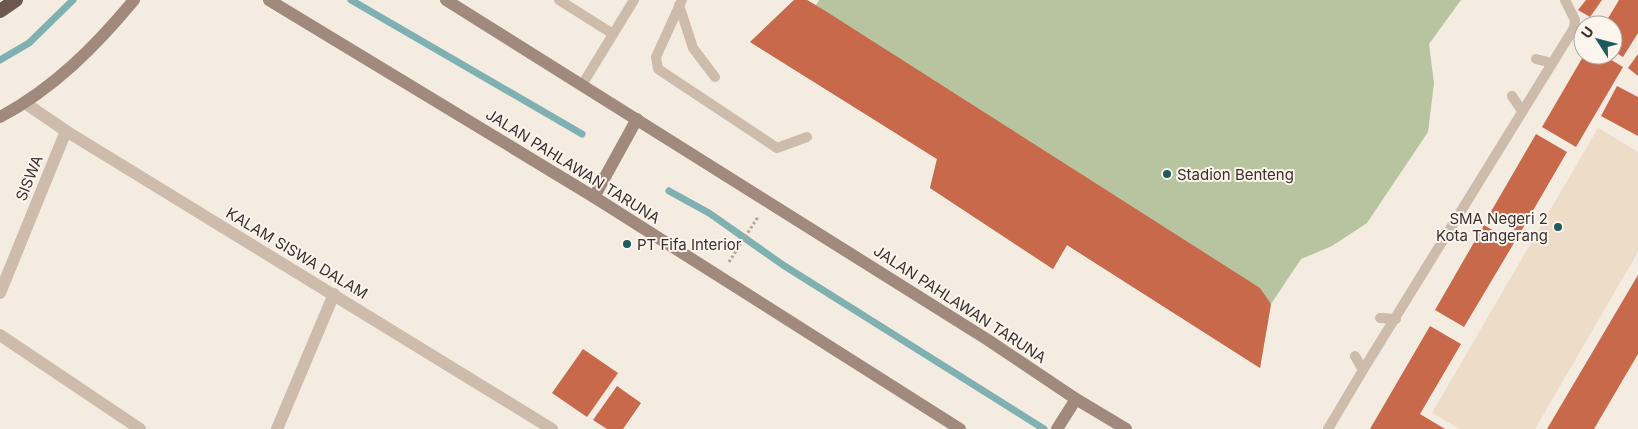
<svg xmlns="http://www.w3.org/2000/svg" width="1638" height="429" font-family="Inter,sans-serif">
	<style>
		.green { fill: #b8c4a0 }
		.plaza { fill: #ecdcc8 }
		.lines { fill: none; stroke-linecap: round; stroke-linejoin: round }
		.stream { stroke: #7fb0b2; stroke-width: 7 }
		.building { fill: #c8694b }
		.path { stroke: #b9a596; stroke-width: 3; stroke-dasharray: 2.5 2.5; stroke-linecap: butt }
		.service { stroke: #cdbbac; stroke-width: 10 }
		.minor { stroke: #cdbbac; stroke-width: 12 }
		.secondary { stroke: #a18a7d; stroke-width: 12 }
		.trunk { stroke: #6c584f; stroke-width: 14 }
		.poi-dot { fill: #1f5a5e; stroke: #fbf5ee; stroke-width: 2 }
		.labels { text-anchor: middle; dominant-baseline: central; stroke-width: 4; stroke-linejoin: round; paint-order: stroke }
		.street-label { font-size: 15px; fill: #3b302b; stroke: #fbf5ee }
		.poi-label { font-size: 15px; fill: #3b302b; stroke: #fbf5ee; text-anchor: start }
	</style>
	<rect width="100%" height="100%" fill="#f4ebe1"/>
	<path class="green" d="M794,0H807L816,5L819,0H1461L1429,44L1434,83L1428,132L1367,223L1332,246L1301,259L1271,304L1260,368L1067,245L1053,269L930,188L937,159L750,42Z"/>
	<path class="plaza" d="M1598,128L1638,152V252L1535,429H1460L1432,413Z"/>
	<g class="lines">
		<g class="stream">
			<path d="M351,0L582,134"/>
			<path d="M0,60L29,43L73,0"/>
			<path d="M669,191L709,213L783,265L1044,429"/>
		</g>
	</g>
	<g class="building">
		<path d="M794,0H807L827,12L1260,288L1271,304L1260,368L1067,245L1053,269L930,188L937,159L750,42Z"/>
		<path d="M1586,0H1602L1590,17L1578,10Z"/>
		<path d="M1619,0H1638V33L1623,57L1613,51V25H1604Z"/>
		<path d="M1638,54V76L1628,68Z"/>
		<path d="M1584,55H1603L1623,67L1576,147L1542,127Z"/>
		<path d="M1617,86L1638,97V136L1601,116Z"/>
		<path d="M1536,134L1567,152L1520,233L1489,215Z"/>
		<path d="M1484,225L1514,243L1464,327L1435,310Z"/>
		<path d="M1638,275V354L1594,429H1547Z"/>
		<path d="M1430,326L1461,344L1420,414L1445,429H1370Z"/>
		<path d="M583,349L618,373L587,417L552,393Z"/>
		<path d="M617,386L641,403L623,429H607L593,420Z"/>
	</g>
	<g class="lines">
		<path class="path" d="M729,262L758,217"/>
		<g class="service">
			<path d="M559,0L613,34"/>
			<path d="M682,0L656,57L658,69L777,148L807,137"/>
			<path d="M679,5L693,48L715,77"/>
			<path d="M1536,59L1552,63"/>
			<path d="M582,85L634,0"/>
			<path d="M1512,96L1522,111"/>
			<path d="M1380,318L1396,319"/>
			<path d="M1355,356L1363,370"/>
			<path d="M1328,429L1363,370L1574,28L1575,20L1565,0"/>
		</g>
		<g class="minor">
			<path d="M25,103L66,131L552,429"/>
			<path d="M0,293L66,131"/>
			<path d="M0,335L140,429"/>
			<path d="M277,429L334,294"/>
		</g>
		<g class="secondary">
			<path d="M269,0L594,197L960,429"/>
			<path d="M446,0L988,340L1076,399L1126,429"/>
			<path d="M0,117C53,89 96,46 134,0"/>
			<path d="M594,197L637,119"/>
			<path d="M1057,429L1076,399"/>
		</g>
		<path class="trunk" d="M0,11L16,0"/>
	</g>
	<g class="poi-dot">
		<circle cx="1167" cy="174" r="5"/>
		<circle cx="1558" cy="227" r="5"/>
		<circle cx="627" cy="244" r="5"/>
	</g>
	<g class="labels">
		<g class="street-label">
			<text transform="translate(573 166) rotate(32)">JALAN PAHLAWAN TARUNA</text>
			<text transform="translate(29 178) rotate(-68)">SISWA</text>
			<text transform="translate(297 253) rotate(31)">KALAM SISWA DALAM</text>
			<text transform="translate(960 304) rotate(33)">JALAN PAHLAWAN TARUNA</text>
		</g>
		<g class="poi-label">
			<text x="1177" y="174">Stadion Benteng</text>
			<text x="1548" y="218" text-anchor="end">SMA Negeri 2<tspan x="1548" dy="17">Kota Tangerang</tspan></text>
			<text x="637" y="244">PT Fifa Interior</text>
		</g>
	</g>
	<g transform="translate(1598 40) rotate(306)"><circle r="24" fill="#fbf5ee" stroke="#aea6a0"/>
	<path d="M0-4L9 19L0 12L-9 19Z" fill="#1f5a5e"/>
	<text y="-8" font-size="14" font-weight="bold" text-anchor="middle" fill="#3b302b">U</text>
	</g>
</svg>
